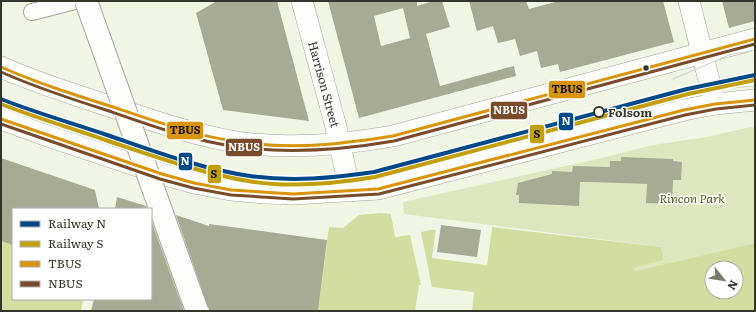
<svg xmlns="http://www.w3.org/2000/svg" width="756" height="312" font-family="Literata,serif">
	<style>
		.green { fill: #dee6c0 }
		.water { fill: #d3dd9f; fill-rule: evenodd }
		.pier { fill: #f1f5e4 }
		.building { fill: #a7ab94; fill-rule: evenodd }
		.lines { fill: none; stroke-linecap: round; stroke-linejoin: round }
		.minor-casing { stroke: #a4a69a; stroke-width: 18 }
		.major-casing { stroke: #a4a69a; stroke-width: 22 }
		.minor { stroke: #fdfefb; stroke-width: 16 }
		.major { stroke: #fdfefb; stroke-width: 21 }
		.tram { stroke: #ced0ca; stroke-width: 1 }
		.highway-bridge-casing { stroke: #a4a69a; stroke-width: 24; stroke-linecap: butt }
		.highway-bridge { stroke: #fdfefb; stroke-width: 22 }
		.bus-1-casing { stroke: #fff; stroke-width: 6 }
		.bus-2-casing { stroke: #fff; stroke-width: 6 }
		.bus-1 { stroke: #da9506; stroke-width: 3 }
		.bus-2 { stroke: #7a4b2a; stroke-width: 3 }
		.rail-1-casing { stroke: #fff; stroke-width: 7 }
		.rail-2-casing { stroke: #fff; stroke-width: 7 }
		.rail-1 { stroke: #004988; stroke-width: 4 }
		.rail-2 { stroke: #c29f0d; stroke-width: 4 }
		.bus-dot { fill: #34362b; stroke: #fff; stroke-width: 1.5 }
		.stop-dot { fill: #fff; stroke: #34362b; stroke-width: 2 }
		.labels { text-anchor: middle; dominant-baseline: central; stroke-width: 3; stroke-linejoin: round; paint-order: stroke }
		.street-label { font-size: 12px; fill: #34362b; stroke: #fff }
		.stop-label { font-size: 12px; font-weight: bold; fill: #34362b; stroke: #fff; text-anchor: start }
		.park-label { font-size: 12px; font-style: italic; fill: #545c21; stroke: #fff }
		.line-badge { stroke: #fff; stroke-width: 1.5 }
		.badge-label { font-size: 11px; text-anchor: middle; font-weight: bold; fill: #fff }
		.pale-badge-label { font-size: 11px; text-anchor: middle; font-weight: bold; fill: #111 }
	</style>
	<rect width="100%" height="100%" fill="#f1f5e4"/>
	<path class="green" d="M755,126V243L635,271L634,268L664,260L661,247L404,214L403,202L602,158L653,145L707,137Z"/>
	<g class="water">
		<path d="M381,213L391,214L396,237L430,230H436L432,258L487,265L492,227L661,247L664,260L634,268L635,271L755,243V311H318L329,227L343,228L359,215ZM712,268H736V292H712Z"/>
		<path d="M1,241L13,245V299H83L81,311H1Z"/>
	</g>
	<path class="pier" d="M391,214H393L397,235L430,228L437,229L434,256L485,263L490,227H492L487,265L432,258L436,230H430L421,232L432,287L474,292L472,311H415L419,285H421L410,235L395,237Z"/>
	<g class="building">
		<path d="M217,1H277L309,121L223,110L196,13Z"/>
		<path d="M328,1H417V6L433,1H442L450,27L426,34L440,86L514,66L516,76L359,118ZM403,8L410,38L381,46L374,16Z"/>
		<path d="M469,1H526L529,9L559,1H663L674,42L560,72L558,64L541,68L537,51L520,56L515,39L498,43L493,26L477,31Z"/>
		<path d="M722,1H755V21L729,28Z"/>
		<path d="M621,157L673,159V161L682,162L681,180H673L672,204L646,203L647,184L592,182H580L579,206L519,203V195H516L518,183L552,174V171L572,172L573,166L610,167V161H621Z"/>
		<path d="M1,158L95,190L99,209H13V245L1,241Z"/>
		<path d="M117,197L146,206L147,209H115Z"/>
		<path d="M176,215L209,226V224L327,240L318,311H223L209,310Z"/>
		<path d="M151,220L184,311H91L94,299H151Z"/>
		<path d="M441,225L481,230L477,257L437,252Z"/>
	</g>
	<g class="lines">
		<defs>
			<path id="minor" d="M32,12L75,1"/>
			<g id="major">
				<path id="s1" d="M302,1L336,127L350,191"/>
				<path d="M689,1L715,104"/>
				<path d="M1,67C36,83 73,94 109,106C151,120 193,135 237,142C289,150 342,145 393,136L755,39"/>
				<path d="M1,119L42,134L162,174L194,183L231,190L265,193L293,194L378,189L684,110L715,104L755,100"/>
			</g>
		</defs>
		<use href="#minor" class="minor-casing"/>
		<use href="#major" class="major-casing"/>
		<use href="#minor" class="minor"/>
		<use href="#major" class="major"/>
		<g class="tram">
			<path d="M673,79L729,55L755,50"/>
			<path d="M678,92L755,86"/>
		</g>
		<defs>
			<path id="highway-bridge" d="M86,1L197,311"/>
		</defs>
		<use href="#highway-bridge" class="highway-bridge-casing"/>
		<use href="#highway-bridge" class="highway-bridge"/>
		<defs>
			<g id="bus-1">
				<path d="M1,67C37,83 75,95 113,107C160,123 207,140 257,144C302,149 348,143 393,136L755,39"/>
				<path d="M1,119L162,174L194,183L231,190L293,194L378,189L684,110L715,104L755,100"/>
			</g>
			<g id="bus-2">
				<path d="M1,72C35,87 71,99 106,110C149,125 193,141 238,147C290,154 342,150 394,141L755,44"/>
				<path d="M1,124L160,179L193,188L231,195L293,199L379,194L685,115L716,109L755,105"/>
			</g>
		</defs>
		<use href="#bus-1" class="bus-1-casing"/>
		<use href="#bus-2" class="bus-2-casing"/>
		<use href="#bus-1" class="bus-1"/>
		<use href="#bus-2" class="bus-2"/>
		<defs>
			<path id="rail-1" d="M1,99C36,113 72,123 107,135C154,151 201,169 250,176C292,182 333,178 374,172L687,89L755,75"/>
			<path id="rail-2" d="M1,104C36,118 72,128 108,141C154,156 200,173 248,181C290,188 333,184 375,177L688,94L755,80"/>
		</defs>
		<use href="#rail-1" class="rail-1-casing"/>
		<use href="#rail-2" class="rail-2-casing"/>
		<use href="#rail-1" class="rail-1"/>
		<use href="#rail-2" class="rail-2"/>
	</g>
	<circle class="bus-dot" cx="646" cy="68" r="3.5"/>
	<circle class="stop-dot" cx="599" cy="112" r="5"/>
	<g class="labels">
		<g class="street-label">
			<text stroke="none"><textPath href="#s1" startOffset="86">Harrison Street</textPath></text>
		</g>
		<g class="stop-label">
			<text x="608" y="112">Folsom</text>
		</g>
		<g class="park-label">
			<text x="692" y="198">Rincon Park</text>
		</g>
	</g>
	<g class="line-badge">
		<rect x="548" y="80" width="38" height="19" rx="4" fill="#da9506"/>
		<rect x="490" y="101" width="38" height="19" rx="4" fill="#7a4b2a"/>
		<rect x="558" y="112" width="16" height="19" rx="4" fill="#004988"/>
		<rect x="166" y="121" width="38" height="19" rx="4" fill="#da9506"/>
		<rect x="529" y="124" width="16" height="20" rx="4" fill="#c29f0d"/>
		<rect x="225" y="138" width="38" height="19" rx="4" fill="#7a4b2a"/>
		<rect x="178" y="152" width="15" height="19" rx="4" fill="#004988"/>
		<rect x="207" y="164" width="15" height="20" rx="4" fill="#c29f0d"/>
	</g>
	<g class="badge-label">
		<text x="509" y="114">NBUS</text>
		<text x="566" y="125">N</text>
		<text x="244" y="151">NBUS</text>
		<text x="185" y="165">N</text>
	</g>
	<g class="pale-badge-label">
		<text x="567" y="93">TBUS</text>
		<text x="185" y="134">TBUS</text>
		<text x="537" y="138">S</text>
		<text x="214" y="178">S</text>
	</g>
	<rect width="756" height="312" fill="none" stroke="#34362b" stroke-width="4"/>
	<rect x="12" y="208" width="140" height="92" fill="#ffffff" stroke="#aeafaa"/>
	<rect x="20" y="221" width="20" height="6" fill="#004988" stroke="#aeafaa"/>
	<text x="48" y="228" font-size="12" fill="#34362b">Railway N</text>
	<rect x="20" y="241" width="20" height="6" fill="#c29f0d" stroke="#aeafaa"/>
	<text x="48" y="248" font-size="12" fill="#34362b">Railway S</text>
	<rect x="20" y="261" width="20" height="6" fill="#da9506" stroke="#aeafaa"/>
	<text x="48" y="268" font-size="12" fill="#34362b">TBUS</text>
	<rect x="20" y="281" width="20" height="6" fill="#7a4b2a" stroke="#aeafaa"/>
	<text x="48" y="288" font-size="12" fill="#34362b">NBUS</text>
	<g transform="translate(724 280) rotate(120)"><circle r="19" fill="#ffffff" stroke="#aeafaa"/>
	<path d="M0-3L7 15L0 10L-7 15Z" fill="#76796c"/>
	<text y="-6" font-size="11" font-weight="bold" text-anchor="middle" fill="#34362b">N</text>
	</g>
</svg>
